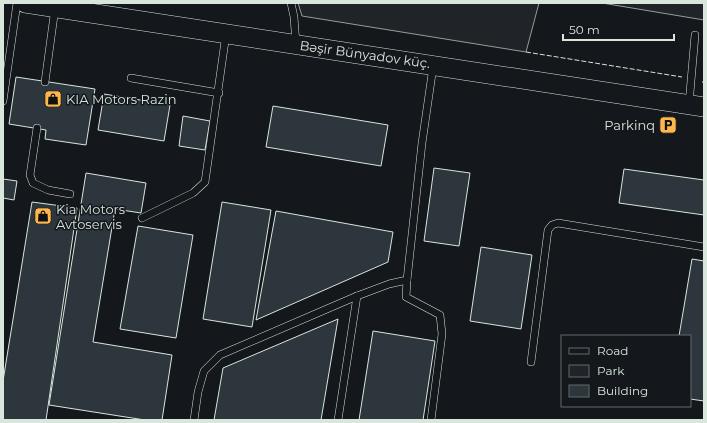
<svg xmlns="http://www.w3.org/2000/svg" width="707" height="423" font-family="Montserrat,sans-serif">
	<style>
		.green { fill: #202428; stroke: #939e99 }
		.building { fill: #2c363c; stroke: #d8e6dc }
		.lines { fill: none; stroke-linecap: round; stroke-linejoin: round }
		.lane-casing { stroke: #d8e6dc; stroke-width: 8 }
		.secondary-casing { stroke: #d8e6dc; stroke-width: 20 }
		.lane { stroke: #14181c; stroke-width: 7 }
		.secondary { stroke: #14181c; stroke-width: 19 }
		.fence { stroke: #d8e6dc; stroke-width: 1; stroke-dasharray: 5 2; stroke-linecap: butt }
		.labels { text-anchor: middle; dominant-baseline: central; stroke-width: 3; stroke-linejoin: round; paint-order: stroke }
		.street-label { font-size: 13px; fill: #d8e6dc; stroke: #14181c }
		.poi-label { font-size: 13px; fill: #d8e6dc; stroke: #14181c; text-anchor: start }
	</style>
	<rect width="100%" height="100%" fill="#14181c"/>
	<g class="green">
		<path d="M298,3H539L526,52L302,16Z"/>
		<path d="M602,3H704V20Z"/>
	</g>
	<g class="building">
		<path d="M16,77L95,89L86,145L45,139L46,130L9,124Z"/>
		<path d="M104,94L170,105L164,141L98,130Z"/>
		<path d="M273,106L388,125L381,166L266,147Z"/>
		<path d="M183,116L210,121L205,150L179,146Z"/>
		<path d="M434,168L470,173L459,246L424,241Z"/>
		<path d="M624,169L704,180V215L619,203Z"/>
		<path d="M86,173L146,183L141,213L115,209L93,342L172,355L162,420H145L49,405Z"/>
		<path d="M3,179L17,181L14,200L3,198Z"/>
		<path d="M32,202L77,208L46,420H3V381Z"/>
		<path d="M222,202L271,210L252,327L203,319Z"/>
		<path d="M276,211L393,232L388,262L256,320Z"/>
		<path d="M138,226L193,235L176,338L120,329Z"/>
		<path d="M481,247L532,255L521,329L470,321Z"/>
		<path d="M692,259L704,261V401L690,399V336H679Z"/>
		<path d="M338,319L321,420H214L223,368Z"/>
		<path d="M373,331L435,341L423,420H359Z"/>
	</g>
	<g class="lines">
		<defs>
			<g id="lane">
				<path d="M291,3L294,17L296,44"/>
				<path d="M131,78L219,93"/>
				<path d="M45,82L55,8"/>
				<path d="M3,101L17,3"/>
				<path d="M689,104L695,35"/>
				<path d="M37,128L30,175L33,183L48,190L70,194"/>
				<path d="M142,218L193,193L205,182L226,34"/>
				<path d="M407,280L406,297L440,315L442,334L431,420"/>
				<path d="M531,362L548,230L552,225L558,223L704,247"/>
				<path d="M194,420L198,392L204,371L220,355L357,296L389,284L407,280L422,143L433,67"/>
				<path d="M338,420L357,296"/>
			</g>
			<path id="secondary" d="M25,3L704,107"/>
		</defs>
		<use href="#lane" class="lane-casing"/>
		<use href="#secondary" class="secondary-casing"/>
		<use href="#lane" class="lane"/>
		<use href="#secondary" class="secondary"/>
		<g class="fence">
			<path d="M526,52L682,77"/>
			<path d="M702,82H704"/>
		</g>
	</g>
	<defs>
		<symbol id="shop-square" viewBox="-11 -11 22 22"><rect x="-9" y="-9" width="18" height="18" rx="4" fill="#ffb74d" stroke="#14181c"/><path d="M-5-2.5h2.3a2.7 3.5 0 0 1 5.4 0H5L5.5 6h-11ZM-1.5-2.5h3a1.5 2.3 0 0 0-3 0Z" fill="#111"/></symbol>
		<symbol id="parking-square" viewBox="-11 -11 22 22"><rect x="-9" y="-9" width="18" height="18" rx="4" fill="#ffb74d" stroke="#14181c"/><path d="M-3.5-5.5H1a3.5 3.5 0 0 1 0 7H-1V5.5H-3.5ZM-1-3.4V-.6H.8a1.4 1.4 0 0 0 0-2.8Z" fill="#111"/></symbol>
	</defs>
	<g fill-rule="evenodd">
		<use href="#shop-square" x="43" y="89" width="20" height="20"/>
		<use href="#parking-square" x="658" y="115" width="20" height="20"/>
		<use href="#shop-square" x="33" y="206" width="20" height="20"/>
	</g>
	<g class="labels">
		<g class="street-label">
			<text transform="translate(365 54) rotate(8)">Bəşir Bünyadov küç.</text>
		</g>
		<g class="poi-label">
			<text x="66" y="99">KIA Motors Razin</text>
			<text x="655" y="125" text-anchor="end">Parkinq</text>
			<text x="56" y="209">Kia Motors<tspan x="56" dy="15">Avtoservis</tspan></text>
		</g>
	</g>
	<rect width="707" height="423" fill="none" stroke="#d8e6dc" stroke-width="8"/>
	<rect x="561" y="335" width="130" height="72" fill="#14181c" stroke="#626a69"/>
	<rect x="569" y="348" width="20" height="6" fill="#14181c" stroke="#626a69"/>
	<text x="597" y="355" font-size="12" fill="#d8e6dc">Road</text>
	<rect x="569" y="365" width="20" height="12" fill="#202428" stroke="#626a69"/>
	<text x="597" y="375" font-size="12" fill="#d8e6dc">Park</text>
	<rect x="569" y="385" width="20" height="12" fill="#2c363c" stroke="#626a69"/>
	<text x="597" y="395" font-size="12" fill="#d8e6dc">Building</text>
	<path d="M563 34v6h111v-6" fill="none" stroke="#d8e6dc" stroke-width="2"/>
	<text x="569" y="34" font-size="12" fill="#d8e6dc" stroke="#14181c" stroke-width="3" paint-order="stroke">50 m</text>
</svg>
